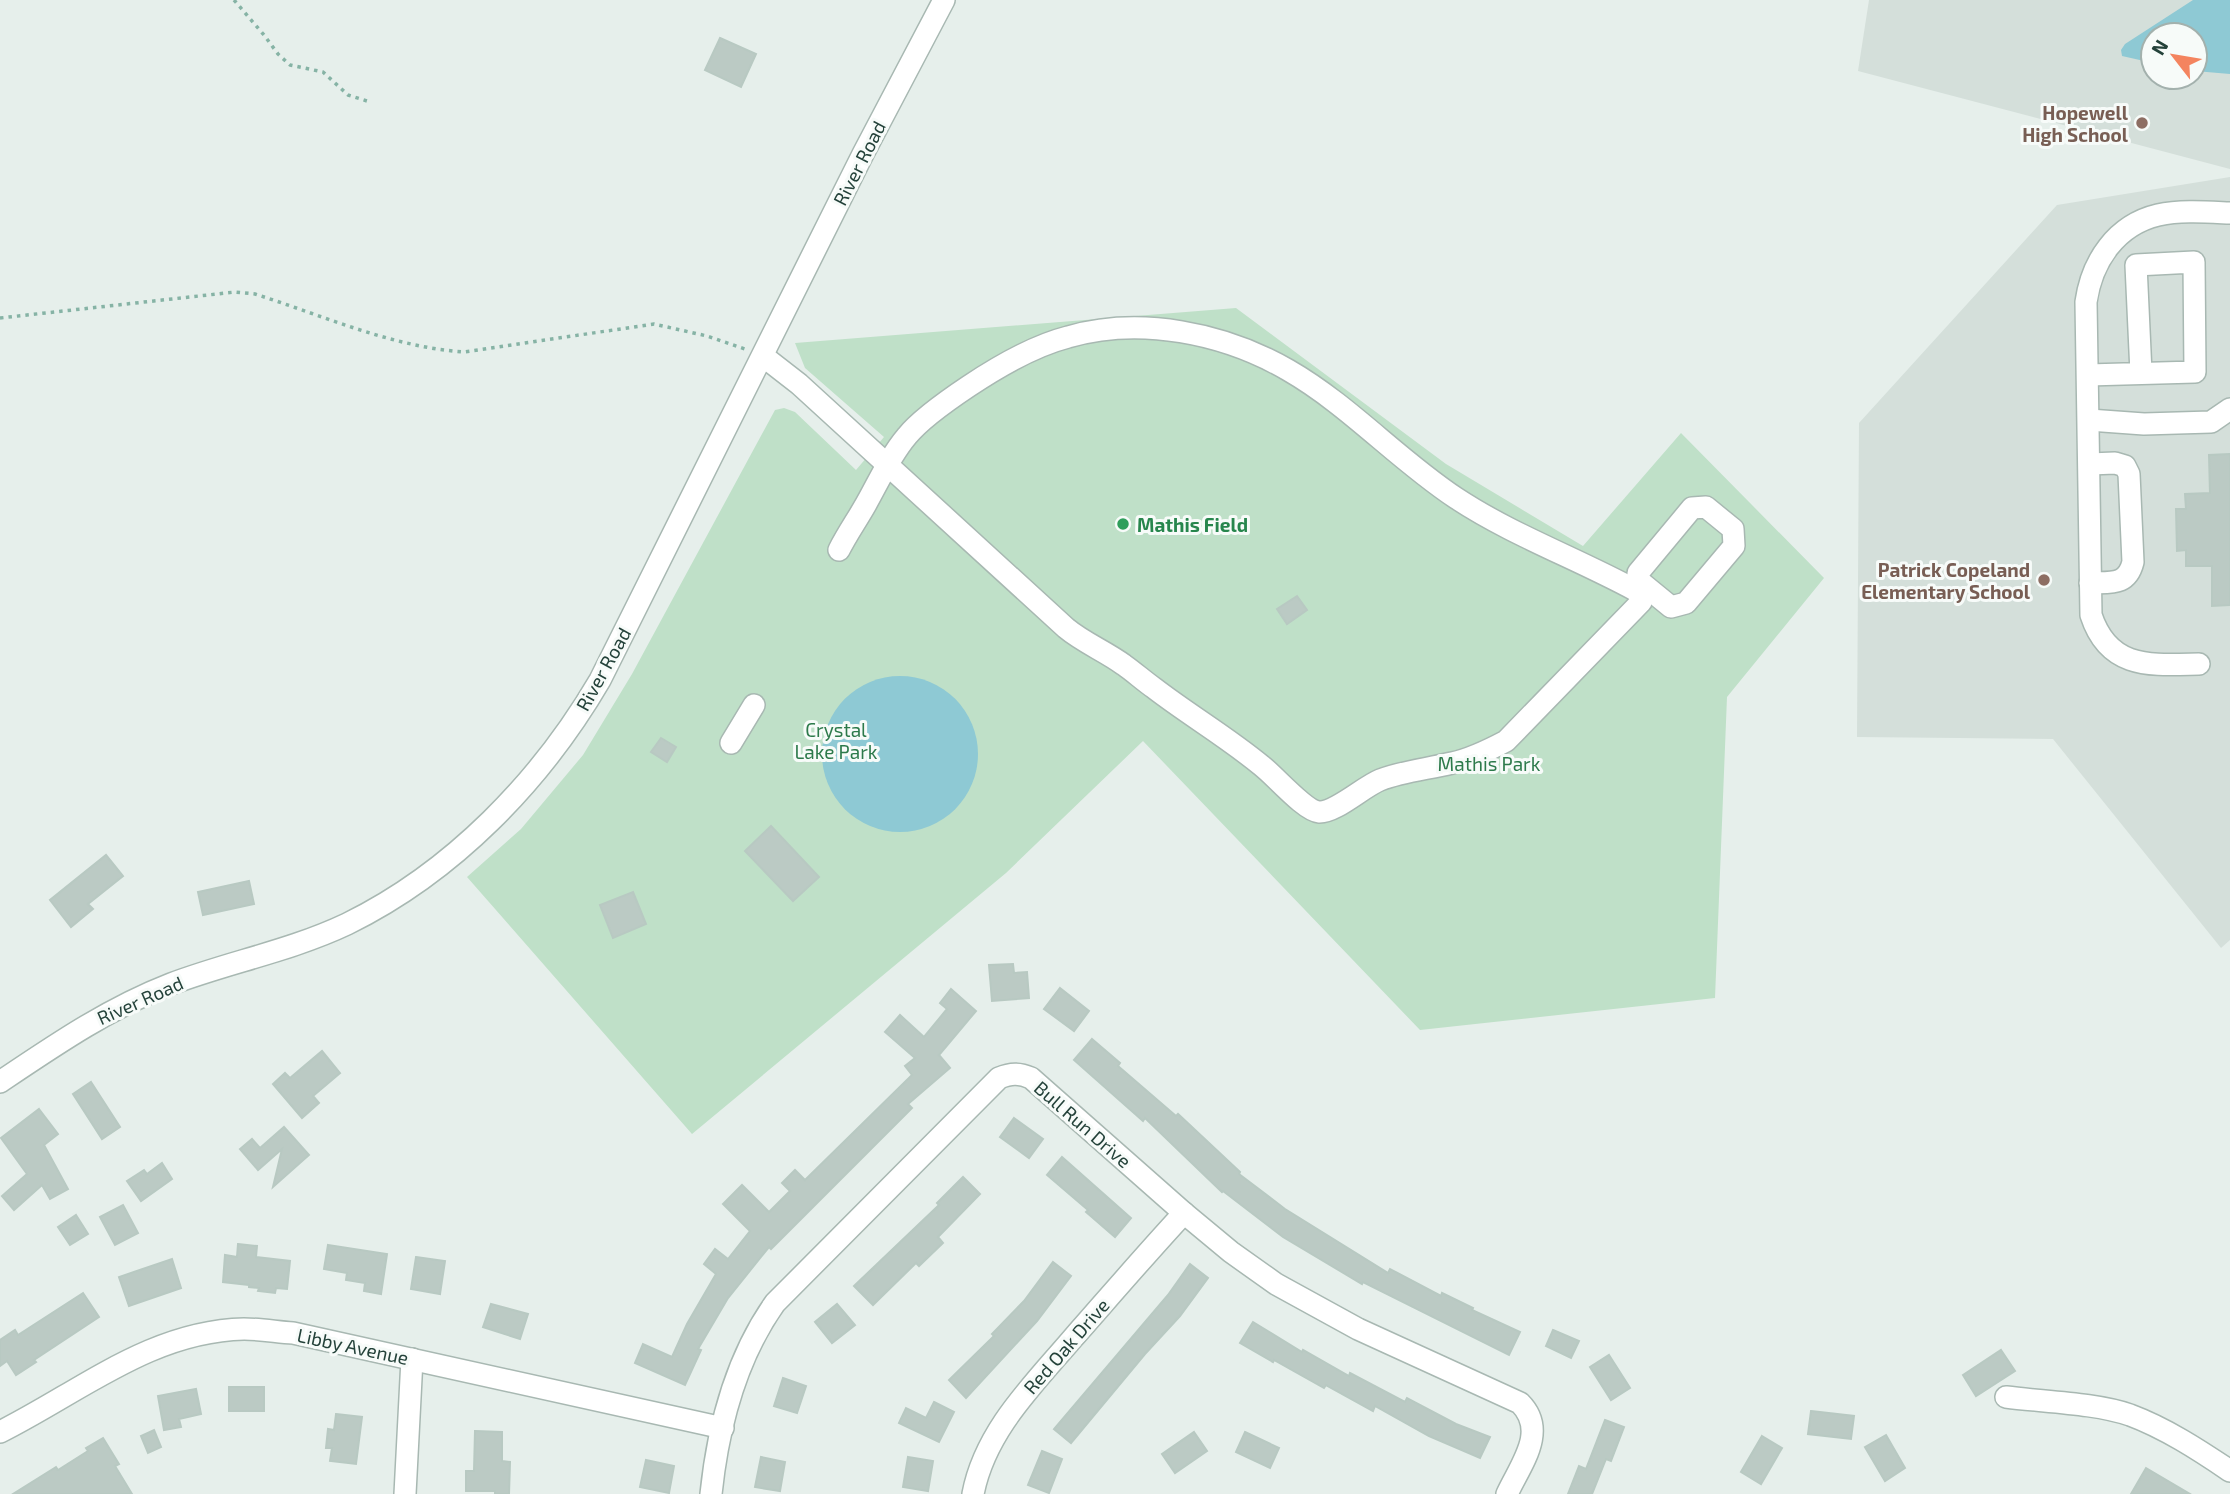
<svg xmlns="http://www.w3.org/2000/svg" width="2230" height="1494" font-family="'Exo 2',sans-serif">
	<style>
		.built { fill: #d4dfda; fill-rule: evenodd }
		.green { fill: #bfe0c8 }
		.water { fill: #8ec9d4 }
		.building { fill: #bbcac4; stroke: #b8c9c2; stroke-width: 2 }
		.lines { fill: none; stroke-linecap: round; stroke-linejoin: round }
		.minor-casing { stroke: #a8b8b2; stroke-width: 24 }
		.path { stroke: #86b3a5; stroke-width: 3.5; stroke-dasharray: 3.5 5; stroke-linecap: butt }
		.minor { stroke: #fff; stroke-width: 21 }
		.education-dot { fill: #8d6e63; stroke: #f7fbf9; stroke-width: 2.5 }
		.leisure-dot { fill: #2e9e5b; stroke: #f7fbf9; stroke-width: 2.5 }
		.labels { text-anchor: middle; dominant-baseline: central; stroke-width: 6; stroke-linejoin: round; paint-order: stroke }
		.education-label { font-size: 19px; font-weight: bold; fill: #785e54; stroke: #f7fbf9; text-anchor: end }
		.street-label { font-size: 19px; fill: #24423a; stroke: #f7fbf9 }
		.leisure-label { font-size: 19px; font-weight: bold; fill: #27864d; stroke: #f7fbf9; text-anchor: start }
		.park-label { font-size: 19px; fill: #2d7a4b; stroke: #f7fbf9 }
	</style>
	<rect width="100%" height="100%" fill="#e6efeb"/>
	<g class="built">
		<path d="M1869,0H2230V169L1858,71ZM2153,35H2195V77H2153Z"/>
		<path d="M2230,177V940L2221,948L2053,739L1857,737L1859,423L2057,205Z"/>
	</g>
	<path class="green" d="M1236,308L1446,464L1583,546L1681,433L1824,578L1727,697L1715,998L1420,1030L1143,741L1006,873L692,1134L467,877L521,829L583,755L632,674L775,410L784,408L795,412L856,470L884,437L805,368L795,343Z"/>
	<g class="water">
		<path d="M2193,0H2230V74L2195,71V35H2153V63L2122,56L2121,50L2125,44Z"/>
		<circle cx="900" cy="754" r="78"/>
	</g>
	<g class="building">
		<path d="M720,38L756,54L741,87L705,70Z"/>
		<path d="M2230,454V605L2212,606V566H2186V550L2177,551L2176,509H2186L2185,494L2210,493L2209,455Z"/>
		<path d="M1297,596L1307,610L1287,624L1277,609Z"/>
		<path d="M661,738L676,747L667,762L651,752Z"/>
		<path d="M771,826L819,877L793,901L745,851Z"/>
		<path d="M106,855L123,876L88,904L93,909L71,927L50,900Z"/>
		<path d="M249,881L254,904L203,915L198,892Z"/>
		<path d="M633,892L646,924L613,938L600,905Z"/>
		<path d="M1013,964L1014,973L1027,972L1029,998L992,1001L989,965Z"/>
		<path d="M1060,988L1089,1011L1074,1031L1044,1009Z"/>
		<path d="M951,989L976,1011L939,1055L950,1068L908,1104L912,1108L771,1249L769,1247L728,1298L698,1349L701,1350L685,1385L635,1363L643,1344L672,1357L687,1324L716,1274L704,1264L715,1249L728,1259L750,1231L723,1204L742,1185L769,1212L790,1191L782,1183L795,1170L805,1180L912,1075L905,1066L915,1058L885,1032L900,1015L924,1037L947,1009L940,1003Z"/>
		<path d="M1092,1039L1120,1063L1118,1066L1176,1116L1178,1114L1240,1172L1239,1174L1285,1209L1388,1273L1390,1269L1441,1296L1442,1293L1473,1308L1472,1310L1520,1332L1509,1355L1363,1282L1362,1284L1283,1237L1223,1191L1222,1192L1145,1118L1143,1121L1074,1060Z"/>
		<path d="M322,1051L340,1073L313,1096L319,1103L302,1118L273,1084L285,1073L290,1078Z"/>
		<path d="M91,1082L120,1127L102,1139L73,1094Z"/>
		<path d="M39,1109L58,1134L44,1145L68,1189L50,1199L42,1185L14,1210L2,1196L27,1174L1,1138Z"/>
		<path d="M1014,1118L1043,1139L1029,1158L1000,1137Z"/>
		<path d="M284,1127L309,1155L273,1187L282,1149L258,1170L240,1149L252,1139L260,1148Z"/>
		<path d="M1062,1157L1131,1218L1115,1237L1086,1212L1088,1210L1047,1175Z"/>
		<path d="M162,1163L172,1179L141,1201L127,1181L144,1170L147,1174Z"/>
		<path d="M963,1177L980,1194L938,1237L943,1243L919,1266L916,1263L873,1305L854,1286L939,1205L937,1203Z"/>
		<path d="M123,1205L138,1233L115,1245L100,1217Z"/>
		<path d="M76,1215L88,1234L70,1245L58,1227Z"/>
		<path d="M238,1244L257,1246L256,1257L290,1261L287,1289L276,1288L275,1293L258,1291L259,1288L249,1287V1285L223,1282L225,1255L237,1257Z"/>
		<path d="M328,1245L387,1254L381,1294L364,1291L365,1283L346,1280L347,1273L324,1269Z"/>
		<path d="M416,1257L445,1261L440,1294L411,1289Z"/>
		<path d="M172,1259L181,1288L129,1306L119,1277Z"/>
		<path d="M1053,1262L1071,1276L1037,1321L966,1398L949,1380L994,1336L992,1334L1024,1301Z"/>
		<path d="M1190,1264L1208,1278L1180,1316L1145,1354L1071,1443L1054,1429L1168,1295Z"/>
		<path d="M83,1293L99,1317L34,1360L36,1362L16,1375L7,1361L0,1366V1340L15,1330L18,1335Z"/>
		<path d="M491,1304L528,1314L520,1339L483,1327Z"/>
		<path d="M837,1304L855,1325L832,1343L815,1322Z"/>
		<path d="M1253,1322L1302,1352L1303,1350L1349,1376L1350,1373L1405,1402L1407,1398L1456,1424L1490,1437L1480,1458L1429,1436L1375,1406L1373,1411L1326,1385L1324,1388L1274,1360L1273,1362L1240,1343Z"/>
		<path d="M1553,1330L1579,1341L1571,1358L1546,1346Z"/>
		<path d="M2001,1350L2015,1371L1976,1396L1963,1375Z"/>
		<path d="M1609,1355L1630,1388L1611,1400L1590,1367Z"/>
		<path d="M783,1378L806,1386L797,1413L774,1406Z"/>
		<rect x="229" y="1387" width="35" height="24"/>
		<path d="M196,1389L201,1414L179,1419L181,1427L164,1430L158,1396Z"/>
		<path d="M934,1402L954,1412L939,1442L899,1423L906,1408L926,1418Z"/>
		<path d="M1811,1411L1854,1416L1851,1439L1808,1434Z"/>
		<path d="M336,1414L362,1417L356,1464L330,1461L332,1448H326L328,1429L334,1430Z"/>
		<path d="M1605,1420L1624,1427L1611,1461L1606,1459L1592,1494H1568L1579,1466L1586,1469Z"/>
		<path d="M154,1430L161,1447L148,1453L141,1436Z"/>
		<path d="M475,1431L502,1432V1461L510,1462L509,1494H495V1491H466V1471H474Z"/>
		<path d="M1194,1432L1207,1451L1175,1473L1162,1454Z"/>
		<path d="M1245,1432L1279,1448L1270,1468L1236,1452Z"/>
		<path d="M1886,1435L1905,1468L1885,1481L1865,1447Z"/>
		<path d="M1762,1436L1782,1448L1761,1484L1741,1472Z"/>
		<path d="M103,1438L119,1464L115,1466L132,1494H13L56,1467L58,1470L88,1451L86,1448Z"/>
		<path d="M1042,1451L1062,1459L1049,1493L1028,1485Z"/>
		<path d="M761,1457L785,1462L780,1491L755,1487Z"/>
		<path d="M908,1457L933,1461L928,1491L903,1487Z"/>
		<path d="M646,1460L674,1466L669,1493L640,1487Z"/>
		<path d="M2146,1468L2190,1494H2131Z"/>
	</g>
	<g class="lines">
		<defs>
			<g id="minor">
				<path d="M763,356L799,384L1066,628C1084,643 1105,651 1124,665C1134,672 1144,681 1154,688C1189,715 1227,737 1262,766C1275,776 1305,811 1319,812C1335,813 1363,787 1380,780C1403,771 1428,769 1452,763C1471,759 1489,750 1506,741L1641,602L1640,595L1635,590C1576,558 1512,535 1456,498C1397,459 1349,405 1288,370C1224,333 1140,316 1068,337C1033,346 999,366 969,386C951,398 920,420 907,436C890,456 879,481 866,504C857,520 847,534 839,550"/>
				<path d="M2088,375L2195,372L2194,262L2136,265L2141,373"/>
				<path d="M2089,420L2144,424L2211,422L2230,409"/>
				<path d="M2090,464L2115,463L2125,466L2129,474L2133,562C2127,586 2111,582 2090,583"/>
				<path d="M1706,507L1733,529L1734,546L1686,603L1671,607L1638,580V573L1692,508Z"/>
				<path d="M2199,664C2151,665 2109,670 2091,615L2086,302C2092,261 2116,225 2158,215C2181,210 2207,212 2230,213"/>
				<path d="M731,743L754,705"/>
				<path d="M0,1082C55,1045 109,1008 171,984C229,962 290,951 347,924C453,872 541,781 600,680L863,154L944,0"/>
				<path d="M2006,1397C2044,1402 2095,1403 2130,1415C2165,1428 2199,1450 2230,1471"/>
				<path d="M0,1432C80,1392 151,1331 244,1329C261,1329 277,1332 293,1333L723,1428"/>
				<path d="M405,1494L412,1359"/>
				<path d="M711,1494C718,1427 736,1358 775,1303L999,1078C1011,1073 1019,1073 1031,1078L1184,1213L1231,1252L1276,1284L1358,1329L1520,1403C1548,1431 1521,1464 1507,1494"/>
				<path d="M973,1494C985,1431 1033,1385 1073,1338C1110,1296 1146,1254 1184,1213"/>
			</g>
		</defs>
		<use href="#minor" class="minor-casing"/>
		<g class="path">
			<path d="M234,0L264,35L278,54L290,65L323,72L348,95L370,102"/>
			<path d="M0,318L235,292L255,294C324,316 392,347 464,352L654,324L707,336L745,349"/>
		</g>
		<use href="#minor" class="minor"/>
	</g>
	<g class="education-dot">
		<circle cx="2142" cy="123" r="7"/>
		<circle cx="2044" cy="580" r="7"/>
	</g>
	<circle class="leisure-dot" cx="1123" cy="524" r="7"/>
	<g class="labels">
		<g class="education-label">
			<text x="2128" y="112">Hopewell<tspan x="2128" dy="22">High School</tspan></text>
			<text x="2030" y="569">Patrick Copeland<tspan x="2030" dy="22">Elementary School</tspan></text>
		</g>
		<g class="street-label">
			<text transform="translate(859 163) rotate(-63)">River Road</text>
			<text transform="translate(603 669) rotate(-61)">River Road</text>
			<text transform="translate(140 1000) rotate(-24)">River Road</text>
			<text transform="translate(1083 1124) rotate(41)">Bull Run Drive</text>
			<text transform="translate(353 1346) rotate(12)">Libby Avenue</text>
			<text transform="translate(1066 1346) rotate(-49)">Red Oak Drive</text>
		</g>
		<g class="leisure-label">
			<text x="1137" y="524">Mathis Field</text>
		</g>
		<g class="park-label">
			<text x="836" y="729">Crystal<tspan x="836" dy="22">Lake Park</tspan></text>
			<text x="1489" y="763">Mathis Park</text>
		</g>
	</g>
	<g transform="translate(2174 56) rotate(301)"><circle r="33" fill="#f7fbf9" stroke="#a3b1ad" stroke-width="2"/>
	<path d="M0-5L12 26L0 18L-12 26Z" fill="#f4845f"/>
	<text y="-10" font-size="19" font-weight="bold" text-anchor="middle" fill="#24423a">N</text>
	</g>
</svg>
